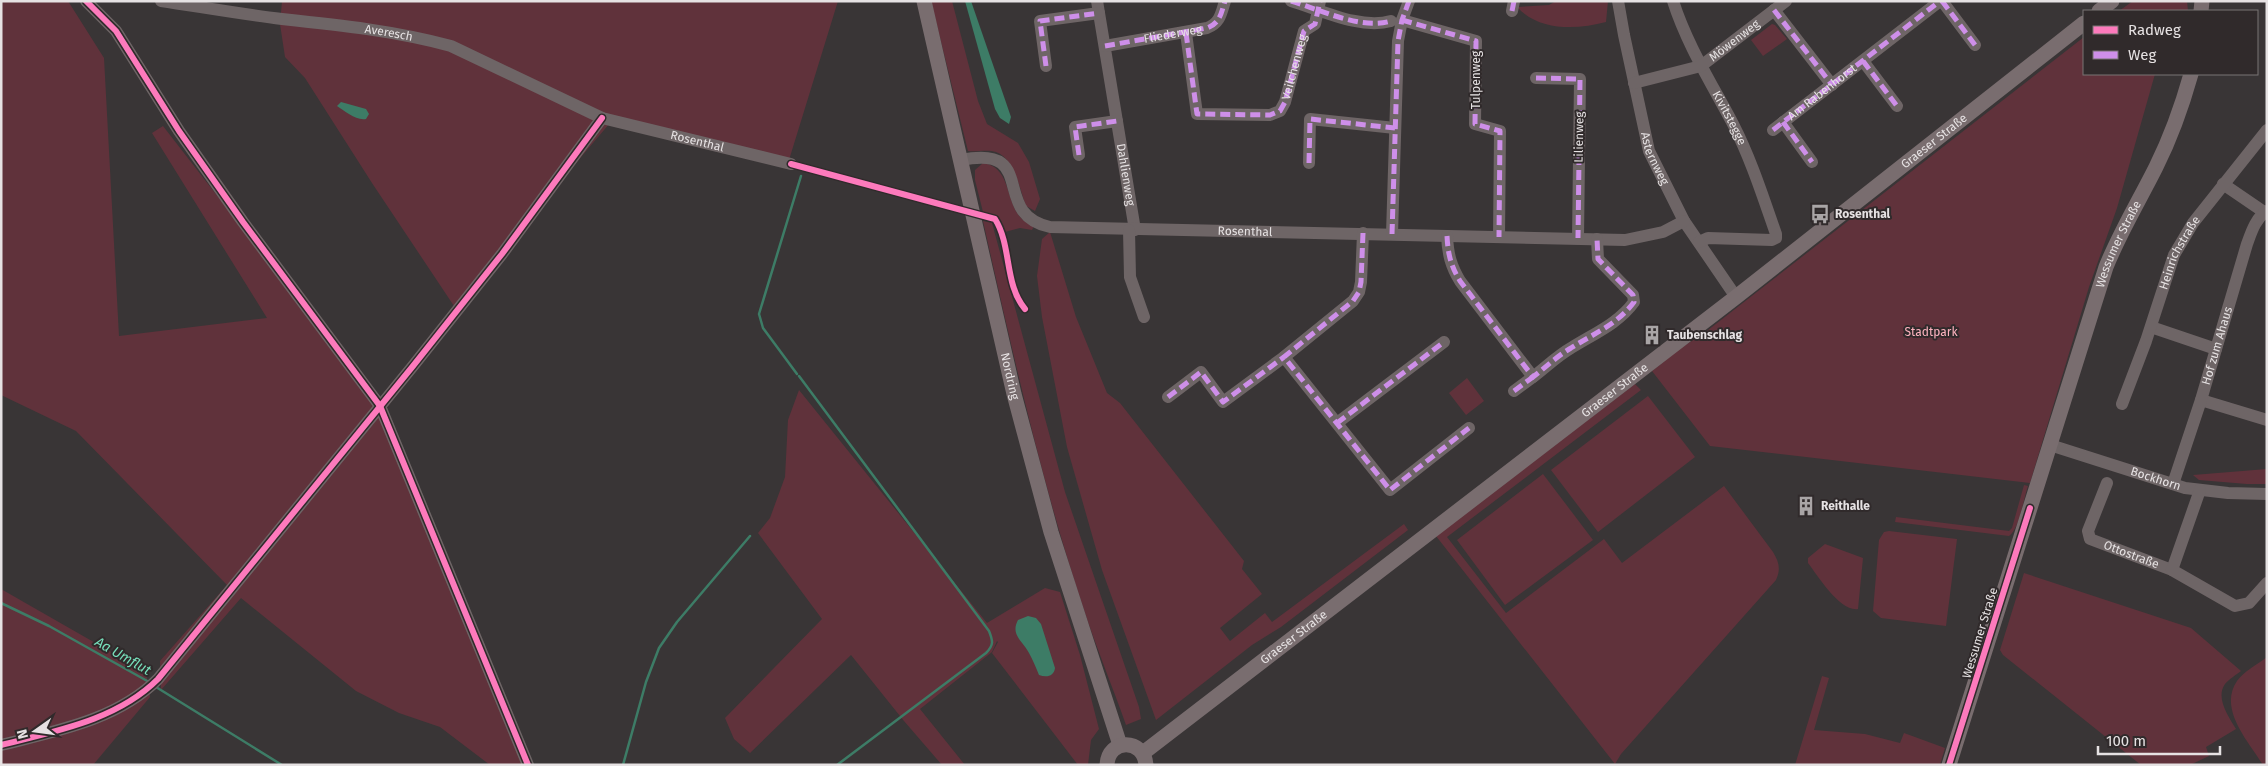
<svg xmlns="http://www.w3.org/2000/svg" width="2268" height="766" font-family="'Fira Sans',sans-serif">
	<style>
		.green { fill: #60323b }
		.water { fill: #3d7c66 }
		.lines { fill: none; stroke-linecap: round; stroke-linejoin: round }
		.stream { stroke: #3d7c66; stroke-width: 2.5 }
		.minor { stroke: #6e6566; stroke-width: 12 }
		.major { stroke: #796d6f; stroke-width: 15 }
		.quiet { stroke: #ce8fe9; stroke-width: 5; stroke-dasharray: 10 5; stroke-linecap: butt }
		.cycleway-casing { stroke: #302a2b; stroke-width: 9 }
		.cycleway { stroke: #fd7abc; stroke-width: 6 }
		.labels { text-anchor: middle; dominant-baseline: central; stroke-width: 4; stroke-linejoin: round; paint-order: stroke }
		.street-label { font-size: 12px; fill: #e6e2e3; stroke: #302a2b }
		.poi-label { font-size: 12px; font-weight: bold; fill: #e6e2e3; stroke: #302a2b; text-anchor: start }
		.park-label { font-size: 12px; fill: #ffb4c0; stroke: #302a2b }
		.water-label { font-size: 14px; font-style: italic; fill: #77dfbb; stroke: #302a2b }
	</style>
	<rect width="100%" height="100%" fill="#393536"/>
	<g class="green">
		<path d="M1,1H68L104,58L119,336L267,318L152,133L163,126L383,409L523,765H490L440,727L399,713L356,691L241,598L161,690L160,661L227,585L76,431L1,395Z"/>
		<path d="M282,1H838L789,160L610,123L454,306L372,183L305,78L285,57L280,24Z"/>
		<path d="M931,1H952L978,101L987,124L1018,143L1029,162L1040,199L1035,211L1026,206C1020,190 1014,158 996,152C988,149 977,152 968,151Z"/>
		<path d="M1556,1H1608L1606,22C1576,30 1539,31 1517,7L1549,5Z"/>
		<path d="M2133,1H2187L2188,11H2119Z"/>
		<path d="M1772,24L1775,25L1787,39L1763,56L1751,40Z"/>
		<path d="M2084,37V74H2155L2117,208L2089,287L2030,483L1710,446L1652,371L1682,347L1703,334Z"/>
		<path d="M983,163C1012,167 1005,204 1023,220C1026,222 1030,224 1034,226L1032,230L1020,228L1005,232L996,215L983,212L975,180V170Z"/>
		<path d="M983,221L992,223L1065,492L1139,707L1141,719L1126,725C1112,685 1096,647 1083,607C1041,481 1012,350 983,221Z"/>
		<path d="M1050,232L1076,317L1107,393L1120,403L1244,561L1242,569L1262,594L1220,628L1230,641L1265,613L1272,622L1404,524L1408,530L1281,627L1252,645L1156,720L1102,570L1067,447L1042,317L1037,276L1042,239Z"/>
		<path d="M1467,378L1484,401L1466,415L1449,393Z"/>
		<path d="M1635,384L1641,390L1447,537L1506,613L1604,539L1622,563L1724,486L1773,552C1779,562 1781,569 1776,580L1621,754L1615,764L1436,536Z"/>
		<path d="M799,390L987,623L1045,588L1060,592L1080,655L1099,729L1091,740L1088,765H1078L992,653L998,642L997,641L992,652L920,709L965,765H942L904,721L851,655L750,753L734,739L725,718L822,619L758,533L770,518L785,477L788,420Z"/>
		<path d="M1648,396L1695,457L1598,532L1551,470Z"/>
		<path d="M2267,469V484H2247L2199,480L2193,475Z"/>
		<path d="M1543,474L1593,540L1505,605L1457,540Z"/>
		<path d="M2024,485L2028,486C2024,497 2019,530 2009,536L1895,522L1896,517L2009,531L2012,528Z"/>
		<path d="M1889,531L1957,539L1946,626L1881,618L1873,611L1879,540L1884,532Z"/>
		<path d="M1825,544L1863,558L1858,609C1840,612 1818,576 1808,563V558Z"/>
		<path d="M2024,573L2191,628L2241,671C2236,675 2229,679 2225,684C2215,698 2229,717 2236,729L2206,747L2209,756L2190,765H2141L2003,655L2000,650Z"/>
		<path d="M1,589L146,672L150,697L93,765H1Z"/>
		<path d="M2267,657V765H2263C2248,741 2218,709 2237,681C2243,672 2258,664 2267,657Z"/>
		<path d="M1822,676L1829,678L1814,730L1865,734L1900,743L1904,733L1945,748L1940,765H1795Z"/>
	</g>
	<g class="water">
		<path d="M965,1H971L1011,117L1009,124L1000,118L995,109Z"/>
		<path d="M341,102L366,109L369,114L366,119C356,121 345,111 337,106Z"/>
		<path d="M1028,616L1036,618L1041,624L1055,668C1054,676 1047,678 1039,675C1036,668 1033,660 1029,653C1023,641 1010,635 1018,620Z"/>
	</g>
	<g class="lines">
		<g class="stream">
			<path d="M797,374L763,328L759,314L801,176"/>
			<path d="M799,376L989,631C993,641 994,645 986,653L837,765"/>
			<path d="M1,603L49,626L149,682"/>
			<path d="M156,687L282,765"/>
			<path d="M623,765L646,682L659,648L677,622L750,536"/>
		</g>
		<g class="minor">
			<path d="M86,1L116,31L179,131L243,222L380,406L528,765"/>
			<path id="s1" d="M161,1C201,7 241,14 282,19C339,25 396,31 451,46L602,118L791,164"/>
			<path id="s2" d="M1097,1L1135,230"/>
			<path d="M1291,1C1321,10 1361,30 1391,21"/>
			<path id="s3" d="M1618,1L1624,35L1649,151L1684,221L1736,297"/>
			<path id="s4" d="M1673,1C1687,45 1712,84 1733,124C1751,159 1763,197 1776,234V238L1772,240L1708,238L1699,242"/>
			<path d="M1942,1L1975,45"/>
			<path d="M1774,10L1832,85"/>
			<path d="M1512,11L1514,1"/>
			<path d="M1402,20L1476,41L1475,124L1500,131L1499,237"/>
			<path id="s5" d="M1186,33L1197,114L1270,115L1280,111L1285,102L1304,31L1315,24L1320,1"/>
			<path d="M1105,46L1207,28C1220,23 1221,14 1225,1"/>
			<path d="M1863,61L1897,106"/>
			<path d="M1046,66L1040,21L1099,13"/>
			<path d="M1536,78L1580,79L1578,238"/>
			<path id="s6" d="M1634,83L1701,66L1786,1"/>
			<path d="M1783,122L1812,162"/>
			<path id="s7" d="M1773,130L1940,1"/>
			<path d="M1079,155L1075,127L1117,121"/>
			<path id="s8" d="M961,160C1040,144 989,214 1050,227L1625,240L1663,232L1684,221"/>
			<path d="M1309,163L1310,119L1395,128"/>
			<path d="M2223,184L2264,212"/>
			<path d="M1129,230L1130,277L1144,317"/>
			<path d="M1363,233L1361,282L1359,292L1353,301L1284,357L1390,490L1469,428"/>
			<path d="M1392,234L1398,41L1402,20L1409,1"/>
			<path d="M1447,236C1448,255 1451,266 1460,281L1533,377C1545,368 1557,356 1571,348C1593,334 1618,324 1634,302L1633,295L1598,259L1597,239"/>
			<path d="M2151,327L2216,349"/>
			<path d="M1514,391L1533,377"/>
			<path d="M1168,397L1201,372L1223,402L1284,357"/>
			<path d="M2201,400L2267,420"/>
			<path id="s9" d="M2122,404L2146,341L2174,255L2193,223L2267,130"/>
			<path d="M1337,423L1444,342"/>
			<path id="s10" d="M2050,445L2185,488L2228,493L2267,494"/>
			<path id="s11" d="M2107,483L2088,531L2090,539L2172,570"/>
			<path id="s12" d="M2173,484L2201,400L2247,244C2251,233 2256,217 2267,211"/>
			<path d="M2200,490L2172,570L2235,606L2249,603L2267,583"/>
			<path d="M1,745C56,731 117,720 158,679L413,366L502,254L602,118"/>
		</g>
		<g class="major">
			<path id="s13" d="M924,1L1014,394L1051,532L1120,745"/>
			<path d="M2099,11L2112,1"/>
			<path d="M2201,11L2202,1"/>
			<path id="s14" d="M1143,753L1736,297L2084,23"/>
			<path d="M1107,765C1108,738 1144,738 1146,765"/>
			<path id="s15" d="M1949,765L2106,267C2120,232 2139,201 2156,167C2171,137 2182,106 2191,74"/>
		</g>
		<g class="quiet">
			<path d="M1291,1C1321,10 1361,30 1391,21"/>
			<path d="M1942,1L1975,45"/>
			<path d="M1774,10L1832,85"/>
			<path d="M1512,11L1514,1"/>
			<path d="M1402,20L1476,41L1475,124L1500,131L1499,237"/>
			<path d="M1186,33L1197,114L1270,115L1280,111L1285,102L1304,31L1315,24L1320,1"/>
			<path id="s16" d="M1105,46L1207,28C1220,23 1221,14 1225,1"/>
			<path d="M1863,61L1897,106"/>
			<path d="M1046,66L1040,21L1099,13"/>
			<path d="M1536,78L1580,79L1578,238"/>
			<path d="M1783,122L1812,162"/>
			<path d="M1773,130L1940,1"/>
			<path d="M1079,155L1075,127L1117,121"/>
			<path d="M1309,163L1310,119L1395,128"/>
			<path d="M1363,233L1361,282L1359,292L1353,301L1284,357L1390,490L1469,428"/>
			<path d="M1392,234L1398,41L1402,20L1409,1"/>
			<path d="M1447,236C1448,255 1451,266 1460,281L1533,377C1545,368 1557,356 1571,348C1593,334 1618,324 1634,302L1633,295L1598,259L1597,239"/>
			<path d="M1514,391L1533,377"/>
			<path d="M1168,397L1201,372L1223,402L1284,357"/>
			<path d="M1337,423L1444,342"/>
		</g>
		<defs>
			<g id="cycleway">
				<path d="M86,1L116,31L179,131L243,222L380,406L528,765"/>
				<path d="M791,164L995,219C1012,246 1004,284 1025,309"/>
				<path d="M1,745C56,731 117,720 158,679L413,366L502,254L602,118"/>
				<path d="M1949,765L2030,508"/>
			</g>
		</defs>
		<use href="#cycleway" class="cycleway-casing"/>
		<use href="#cycleway" class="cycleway"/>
	</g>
	<defs>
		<symbol id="bus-bare" viewBox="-9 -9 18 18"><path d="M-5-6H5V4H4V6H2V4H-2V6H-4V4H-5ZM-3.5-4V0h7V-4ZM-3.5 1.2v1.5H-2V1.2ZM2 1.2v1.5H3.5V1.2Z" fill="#a9a5a6" stroke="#302a2b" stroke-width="2.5" paint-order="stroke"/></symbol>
		<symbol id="building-bare" viewBox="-9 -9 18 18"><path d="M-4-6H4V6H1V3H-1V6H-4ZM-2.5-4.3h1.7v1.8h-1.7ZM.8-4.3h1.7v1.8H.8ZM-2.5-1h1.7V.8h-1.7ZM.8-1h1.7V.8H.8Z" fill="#a9a5a6" stroke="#302a2b" stroke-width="2.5" paint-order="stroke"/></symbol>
	</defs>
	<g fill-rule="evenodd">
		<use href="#bus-bare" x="1806" y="200" width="28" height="28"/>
		<use href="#building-bare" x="1638" y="321" width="28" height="28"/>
		<use href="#building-bare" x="1792" y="492" width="28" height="28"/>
	</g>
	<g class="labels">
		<g class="street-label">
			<text stroke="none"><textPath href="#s1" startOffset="230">Averesch</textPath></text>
			<text stroke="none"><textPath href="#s16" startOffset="69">Fliederweg</textPath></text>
			<text stroke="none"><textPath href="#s6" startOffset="111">Möwenweg</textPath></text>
			<text stroke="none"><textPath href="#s5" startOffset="212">Veilchenweg</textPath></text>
			<text transform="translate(1476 80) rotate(-90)">Tulpenweg</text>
			<text stroke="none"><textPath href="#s7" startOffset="62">Am Rabenhorst</textPath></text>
			<text stroke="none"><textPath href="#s4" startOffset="130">Kivitstegge</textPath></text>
			<text transform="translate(1579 137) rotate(-89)">Lilienweg</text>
			<text stroke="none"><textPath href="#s14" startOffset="1000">Graeser Straße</textPath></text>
			<text stroke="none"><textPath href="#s1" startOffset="559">Rosenthal</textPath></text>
			<text stroke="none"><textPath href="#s3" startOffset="162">Asternweg</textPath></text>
			<text stroke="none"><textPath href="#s2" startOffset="176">Dahlienweg</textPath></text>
			<text stroke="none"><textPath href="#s8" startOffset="322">Rosenthal</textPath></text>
			<text stroke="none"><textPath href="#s15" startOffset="548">Wessumer Straße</textPath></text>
			<text stroke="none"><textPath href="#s9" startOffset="162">Heinrichstraße</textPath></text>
			<text stroke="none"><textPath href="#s12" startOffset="145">Hof zum Ahaus</textPath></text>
			<text stroke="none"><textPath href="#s13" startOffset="385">Nordring</textPath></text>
			<text stroke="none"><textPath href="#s14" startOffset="595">Graeser Straße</textPath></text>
			<text stroke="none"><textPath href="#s10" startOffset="111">Bockhorn</textPath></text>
			<text stroke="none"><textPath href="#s11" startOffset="104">Ottostraße</textPath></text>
			<text transform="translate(1980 633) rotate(-73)">Wessumer Straße</text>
			<text stroke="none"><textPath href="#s14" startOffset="190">Graeser Straße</textPath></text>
		</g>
		<g class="poi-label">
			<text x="1835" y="214">Rosenthal</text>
			<text x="1667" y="335">Taubenschlag</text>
			<text x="1821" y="506">Reithalle</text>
		</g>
		<g class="park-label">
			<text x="1931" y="332">Stadtpark</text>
		</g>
		<g class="water-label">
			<text transform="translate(123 656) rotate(30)">Aa Umflut</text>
		</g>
	</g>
	<rect width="2268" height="766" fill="none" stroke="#e6e2e3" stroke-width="5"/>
	<rect x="2083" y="10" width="175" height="65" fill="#302a2b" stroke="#797475"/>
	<rect x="2093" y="26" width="25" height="8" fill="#fd7abc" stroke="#797475"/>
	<text x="2128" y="35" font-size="15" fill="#e6e2e3">Radweg</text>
	<rect x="2093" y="51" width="25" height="8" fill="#ce8fe9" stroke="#797475"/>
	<text x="2128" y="60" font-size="15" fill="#e6e2e3">Weg</text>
	<g transform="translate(35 731) rotate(256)" stroke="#302a2b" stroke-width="4" paint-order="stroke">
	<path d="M0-4L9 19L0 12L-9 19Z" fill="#e6e2e3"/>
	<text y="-8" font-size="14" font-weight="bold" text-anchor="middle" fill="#e6e2e3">N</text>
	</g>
	<path d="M2098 746v8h122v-8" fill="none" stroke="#e6e2e3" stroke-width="2.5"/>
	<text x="2106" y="746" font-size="15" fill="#e6e2e3" stroke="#302a2b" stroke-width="4" paint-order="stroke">100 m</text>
</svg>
